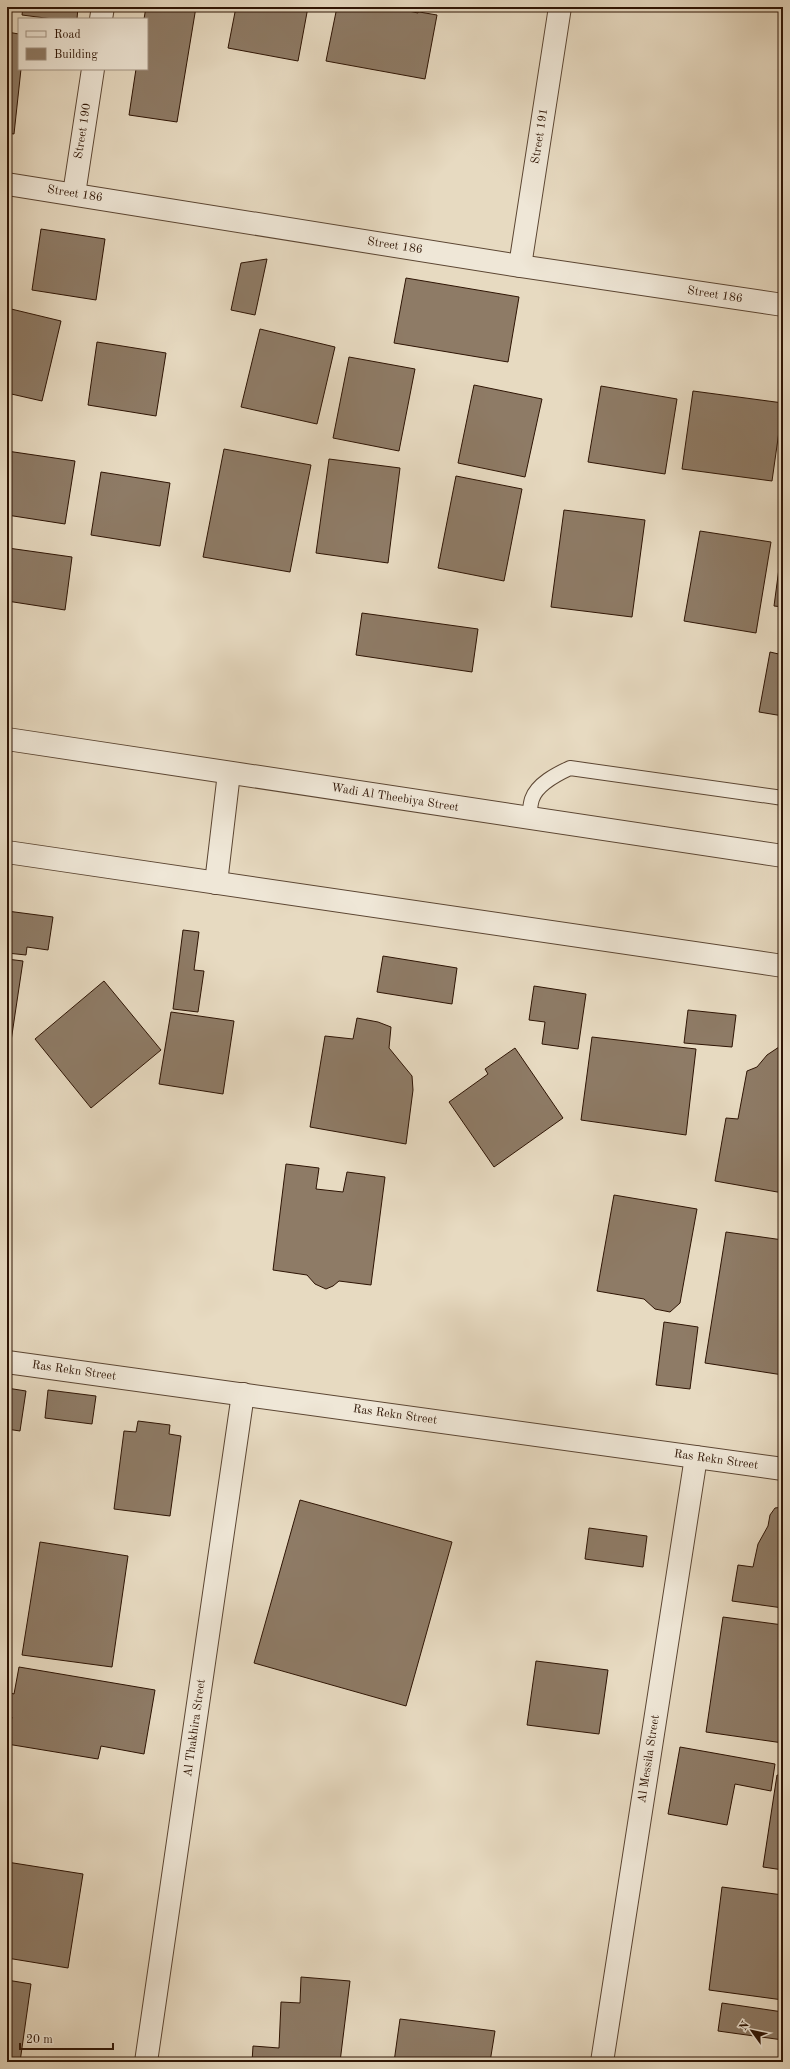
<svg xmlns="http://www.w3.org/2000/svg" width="790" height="2069" font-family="'Old Standard TT',serif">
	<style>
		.building { fill: #8e7b66; stroke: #2e1404 }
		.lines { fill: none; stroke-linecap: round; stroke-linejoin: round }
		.service-casing { stroke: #5c4633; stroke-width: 16 }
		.minor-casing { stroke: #5c4633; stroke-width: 24 }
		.tertiary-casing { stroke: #5c4633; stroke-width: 24 }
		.service { stroke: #efe7d7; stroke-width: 14 }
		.minor { stroke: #efe7d7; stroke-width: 22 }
		.tertiary { stroke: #efe7d7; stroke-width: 22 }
		.labels { text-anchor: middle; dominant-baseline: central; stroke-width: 3; stroke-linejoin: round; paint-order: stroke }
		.street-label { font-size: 12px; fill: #2e1404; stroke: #efe7d7 }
	</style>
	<rect width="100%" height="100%" fill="#e7dac1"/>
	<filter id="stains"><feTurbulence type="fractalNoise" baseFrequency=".005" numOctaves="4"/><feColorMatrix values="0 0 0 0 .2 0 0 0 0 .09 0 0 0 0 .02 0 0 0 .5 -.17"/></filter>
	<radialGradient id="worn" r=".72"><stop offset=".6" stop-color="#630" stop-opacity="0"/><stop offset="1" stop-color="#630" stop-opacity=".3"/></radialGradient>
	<g class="building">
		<path d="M23,7H78L77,19H53L22,15Z"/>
		<path d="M146,7H196L177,122L129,115L136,69H147V19H144Z"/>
		<path d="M236,7H308L298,61L228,48Z"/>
		<path d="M337,7H390L437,15L425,79L326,61Z"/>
		<path d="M390,7H419L418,13Z"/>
		<path d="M7,32L19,34V69H21L14,134L7,133Z"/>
		<path d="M41,229L105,239L96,300L32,290Z"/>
		<path d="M267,259L255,315L231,310L241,263Z"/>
		<path d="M406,278L519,297L508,362L394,343Z"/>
		<path d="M7,308L61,321L42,401L7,393Z"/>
		<path d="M260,329L335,347L317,424L241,407Z"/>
		<path d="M97,342L166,353L156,416L88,405Z"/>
		<path d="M349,357L415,369L399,451L333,438Z"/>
		<path d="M474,385L542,399L525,477L458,463Z"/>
		<path d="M601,386L677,399L665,474L588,462Z"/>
		<path d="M693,391L783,403L772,481L682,469Z"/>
		<path d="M224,449L311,465L290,572L203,557Z"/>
		<path d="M7,451L75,461L65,524L7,515Z"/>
		<path d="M329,459L400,468L388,563L316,553Z"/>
		<path d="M101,472L170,483L160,546L91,535Z"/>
		<path d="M456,476L522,489L504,581L438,568Z"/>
		<path d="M564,510L645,520L632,617L551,607Z"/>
		<path d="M700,531L771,542L756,633L684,621Z"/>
		<path d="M783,538V607L774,606Z"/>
		<path d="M8,548L72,557L65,610L7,601Z"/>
		<path d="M362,613L478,629L472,672L356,655Z"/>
		<path d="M770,652L783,655V716L759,712Z"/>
		<path d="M7,911L53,917L48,950L27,947L26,955L7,953Z"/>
		<path d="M183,930L199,932L194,970L204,971L198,1012L173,1009Z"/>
		<path d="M383,956L457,968L452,1004L377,992Z"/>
		<path d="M7,959L23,961L7,1068Z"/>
		<path d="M104,981L161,1050L91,1108L35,1039Z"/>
		<path d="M534,986L586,994L578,1049L542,1044L545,1022L529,1020Z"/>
		<path d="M688,1010L736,1015L732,1047L684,1043Z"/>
		<path d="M171,1012L234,1021L223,1094L159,1084Z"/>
		<path d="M357,1018L378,1022L391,1027L389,1048L412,1076L413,1090L406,1144L310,1127L325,1036L353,1039Z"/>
		<path d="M592,1037L696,1049L686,1135L581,1120Z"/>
		<path d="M779,1047L783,1048V1193L715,1181L726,1118L738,1119L747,1071L757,1067L767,1055Z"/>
		<path d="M515,1048L563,1118L494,1167L449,1102L488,1074L485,1069Z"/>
		<path d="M286,1164L319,1168L316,1189L343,1192L347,1172L385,1177L371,1285L339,1281L333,1286L326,1289L315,1284L307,1275L273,1270Z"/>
		<path d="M614,1195L697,1209L680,1303L670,1312L655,1309L644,1299L597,1291Z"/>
		<path d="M726,1232L783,1240V1375L705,1363Z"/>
		<path d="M664,1322L698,1327L690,1389L656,1385Z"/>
		<path d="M7,1388L26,1391L20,1431L7,1429Z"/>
		<path d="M48,1390L96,1396L92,1424L45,1418Z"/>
		<path d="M138,1421L170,1425L169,1434L181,1436L170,1516L114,1509L124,1431L136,1432Z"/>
		<path d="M300,1500L452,1542L406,1706L254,1663Z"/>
		<path d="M783,1507V1608L732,1601L738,1565L753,1567L758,1544L768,1526L770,1515L775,1508Z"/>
		<path d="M589,1528L647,1536L643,1567L585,1559Z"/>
		<path d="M40,1542L128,1556L112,1667L22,1655Z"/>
		<path d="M723,1617L783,1625V1743L706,1732Z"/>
		<path d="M536,1661L608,1670L599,1734L527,1725Z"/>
		<path d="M19,1667L155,1690L144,1754L101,1746L98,1759L7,1744L12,1717L7,1716V1692L14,1694Z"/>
		<path d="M680,1747L775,1764L771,1791L735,1784L727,1825L668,1814Z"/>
		<path d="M777,1775L783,1776V1870L763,1867Z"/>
		<path d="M7,1862L83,1874L68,1968L7,1958Z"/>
		<path d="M722,1887L783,1895V2000L709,1990Z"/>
		<path d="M301,1977L350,1981L340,2062H252L253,2046L279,2048L281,2002L300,2003Z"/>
		<path d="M7,1980L31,1984L20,2062H7Z"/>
		<path d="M722,2003L783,2012V2040L718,2031Z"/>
		<path d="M400,2019L495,2031L490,2062H394Z"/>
	</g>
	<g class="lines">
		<defs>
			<path id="service" d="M529,818C530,812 530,805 532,799C537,784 557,774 570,768L783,798"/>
			<g id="minor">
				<path d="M101,19L103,7"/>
				<path d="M7,184L520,266L783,305"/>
				<path d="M74,194L93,69"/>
				<path d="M520,266L560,7"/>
				<path d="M7,852L783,966"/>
				<path d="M216,883L229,773"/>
				<path d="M7,1362L783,1469"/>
				<path d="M146,2062L243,1394"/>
				<path d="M602,2062L696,1457"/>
			</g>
			<path id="tertiary" d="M7,739L783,856"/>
		</defs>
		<use href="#service" class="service-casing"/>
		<use href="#minor" class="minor-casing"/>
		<use href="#tertiary" class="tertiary-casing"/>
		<use href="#service" class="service"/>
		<use href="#minor" class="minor"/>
		<use href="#tertiary" class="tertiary"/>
	</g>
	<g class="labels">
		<g class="street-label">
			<text transform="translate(83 131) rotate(-81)">Street 190</text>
			<text transform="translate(540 136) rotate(-81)">Street 191</text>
			<text transform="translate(75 194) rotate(9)">Street 186</text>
			<text transform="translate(395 246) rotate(9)">Street 186</text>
			<text transform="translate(715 295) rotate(9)">Street 186</text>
			<text transform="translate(395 798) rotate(9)">Wadi Al Theebiya Street</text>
			<text transform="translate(74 1371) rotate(8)">Ras Rekn Street</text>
			<text transform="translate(395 1415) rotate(8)">Ras Rekn Street</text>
			<text transform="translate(716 1460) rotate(8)">Ras Rekn Street</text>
			<text transform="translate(195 1728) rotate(-82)">Al Thakhira Street</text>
			<text transform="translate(649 1759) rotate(-81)">Al Messila Street</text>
		</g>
	</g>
	<rect width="790" height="2069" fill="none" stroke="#e7dac1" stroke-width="24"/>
	<rect x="8" y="8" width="774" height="2053" fill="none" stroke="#2e1404" stroke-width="2"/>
	<rect x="12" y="12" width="766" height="2045" fill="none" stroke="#2e1404"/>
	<rect x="18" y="18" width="130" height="52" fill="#efe7d7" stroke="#a29383"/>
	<rect x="26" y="31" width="20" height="6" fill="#efe7d7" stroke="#a29383"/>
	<text x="54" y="38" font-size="12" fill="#2e1404">Road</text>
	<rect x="26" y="48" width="20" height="12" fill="#8e7b66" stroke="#a29383"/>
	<text x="54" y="58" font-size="12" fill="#2e1404">Building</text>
	<g transform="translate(752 2031) rotate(303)" stroke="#efe7d7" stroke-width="3" paint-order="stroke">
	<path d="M0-3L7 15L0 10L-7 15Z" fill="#2e1404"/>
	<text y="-6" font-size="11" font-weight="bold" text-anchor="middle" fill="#2e1404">N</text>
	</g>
	<path d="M20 2043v6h93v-6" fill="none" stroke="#2e1404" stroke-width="2"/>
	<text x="26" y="2043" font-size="12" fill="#2e1404" stroke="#efe7d7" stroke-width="3" paint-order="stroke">20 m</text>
	<rect width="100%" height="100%" filter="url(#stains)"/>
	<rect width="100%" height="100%" fill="url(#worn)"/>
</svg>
